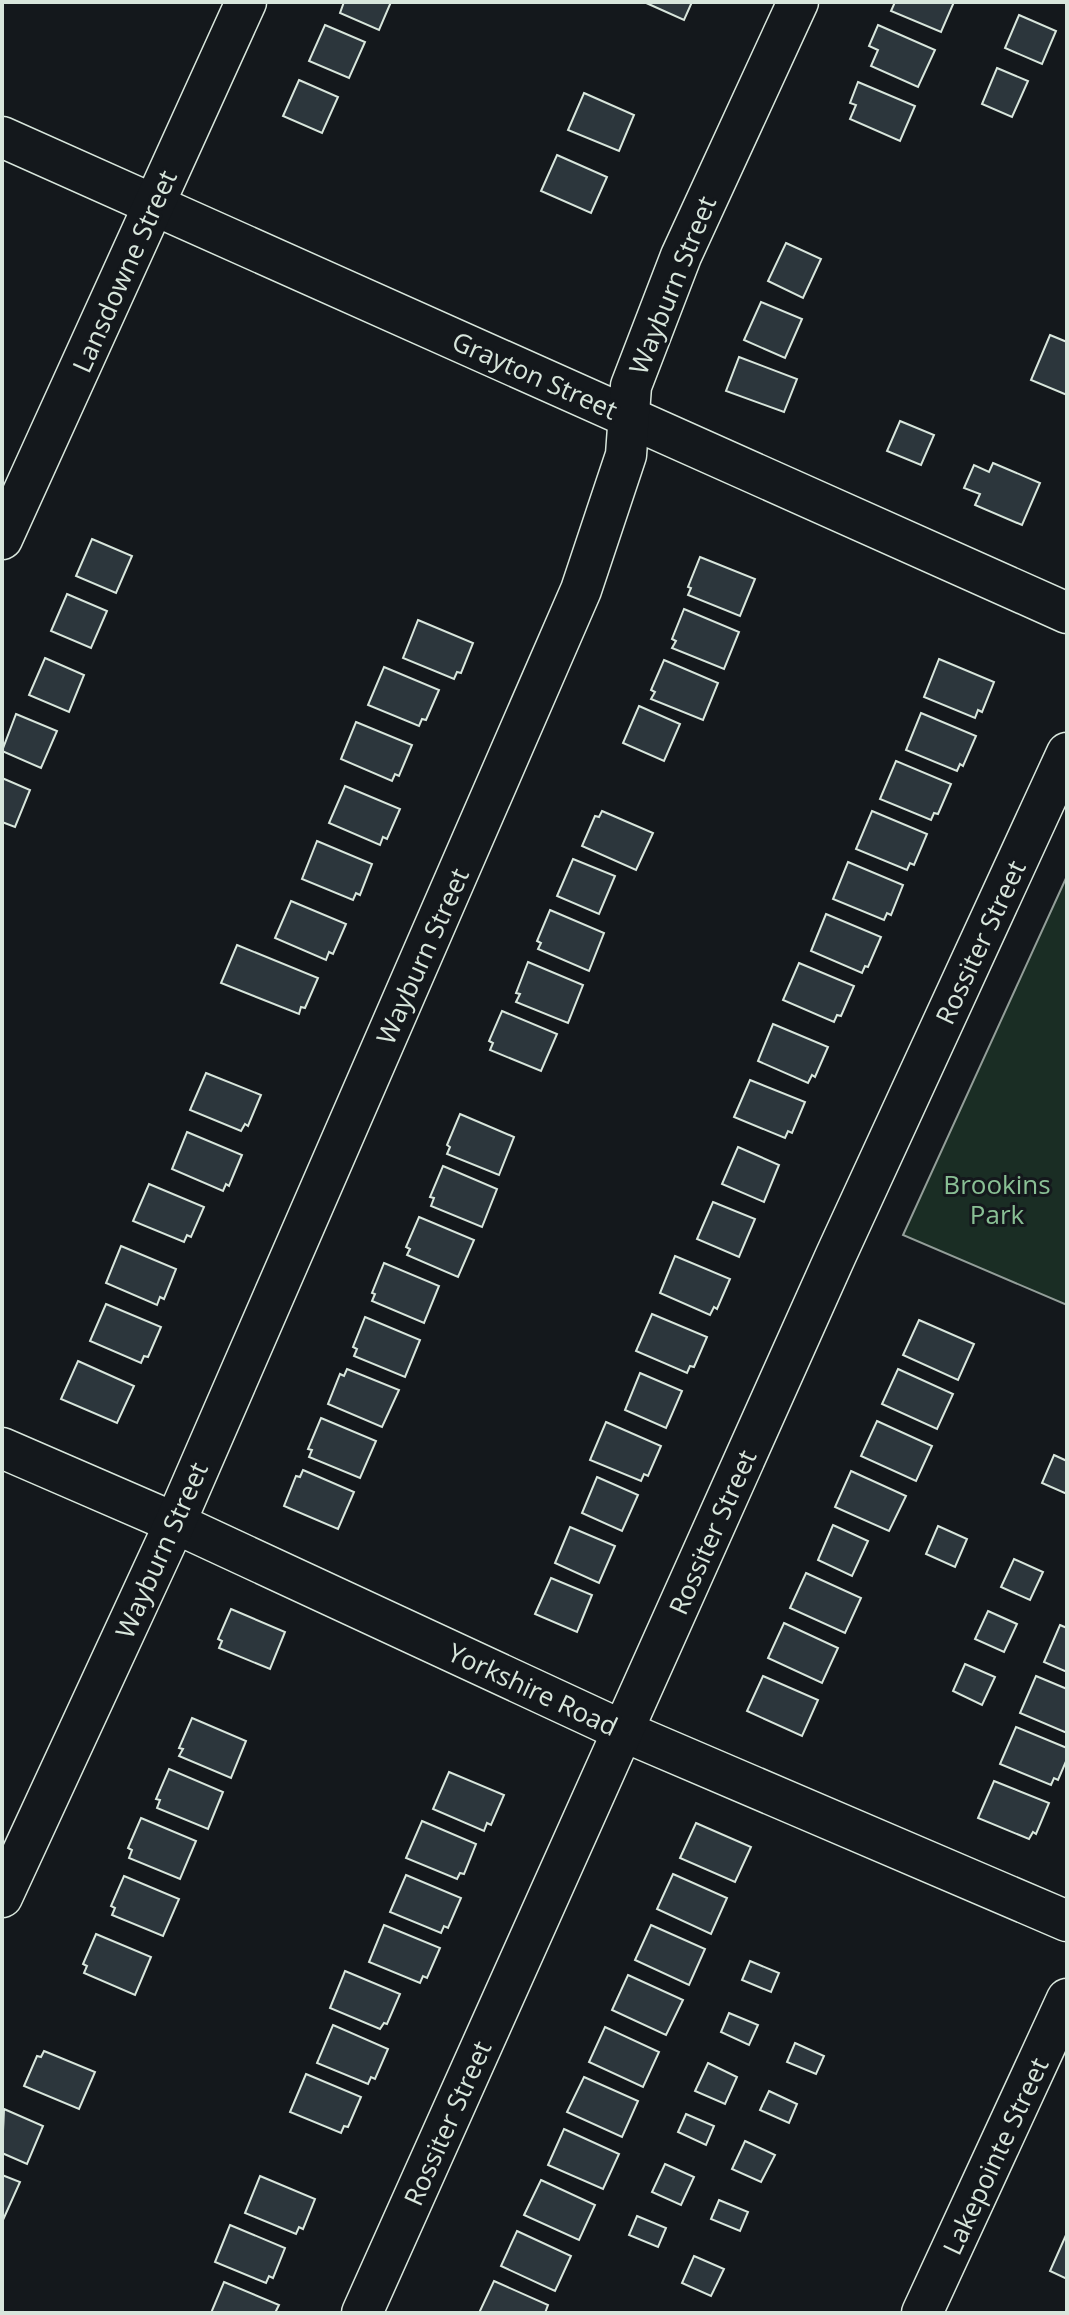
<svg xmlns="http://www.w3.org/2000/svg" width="1069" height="2315" font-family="'Open Sans',sans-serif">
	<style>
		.green { fill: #1a2d24; stroke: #939e99; stroke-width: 2 }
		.building { fill: #2c363c; stroke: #d8e6dc; stroke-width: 2 }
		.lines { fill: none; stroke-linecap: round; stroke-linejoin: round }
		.minor-casing { stroke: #d8e6dc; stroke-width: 43 }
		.minor { stroke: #14181c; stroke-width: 40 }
		.labels { text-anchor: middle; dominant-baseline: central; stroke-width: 6; stroke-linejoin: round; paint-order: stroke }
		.street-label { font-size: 26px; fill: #d8e6dc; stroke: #14181c }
		.park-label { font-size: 26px; fill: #8ac095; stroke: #14181c }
	</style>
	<rect width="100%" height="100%" fill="#14181c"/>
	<path class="green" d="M1067,876V1305L903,1235Z"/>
	<g class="building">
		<path d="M344,2H391L379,30L340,13Z"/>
		<path d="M644,2H692L684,20Z"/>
		<path d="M895,2H954L941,32L891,11Z"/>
		<path d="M1019,15L1056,31L1042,64L1005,48Z"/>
		<path d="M325,25L365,42L349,78L309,61Z"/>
		<path d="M878,25L935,50L918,87L871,66L878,50L869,46Z"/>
		<path d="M997,68L1028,81L1012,117L982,104Z"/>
		<path d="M299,80L338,97L322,133L283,116Z"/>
		<path d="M858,82L915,106L900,141L850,119L856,105L850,103Z"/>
		<path d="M584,93L634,115L619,151L568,130Z"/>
		<path d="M557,155L607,177L591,213L541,191Z"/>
		<path d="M786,243L821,259L803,298L768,281Z"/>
		<path d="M761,302L802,319L785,358L744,340Z"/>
		<path d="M1050,335L1067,342V395L1031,380Z"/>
		<path d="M739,357L797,379L784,412L726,391Z"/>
		<path d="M900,421L934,435L921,465L887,451Z"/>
		<path d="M993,463L1040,483L1022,525L975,505L980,494L964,488L974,465L989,472Z"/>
		<path d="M92,539L132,556L116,593L76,576Z"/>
		<path d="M700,557L755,579L740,616L688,595L691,588L688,587Z"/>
		<path d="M67,594L107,611L91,648L51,631Z"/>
		<path d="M684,609L739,632L724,669L672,648L676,641L672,639Z"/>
		<path d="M418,620L473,643L461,673L457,672L454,679L403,658Z"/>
		<path d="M45,658L84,675L69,712L29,695Z"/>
		<path d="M939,659L994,682L982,712L978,710L975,718L924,697Z"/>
		<path d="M664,660L718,683L703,720L651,699L655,692L651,690Z"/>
		<path d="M384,667L439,690L426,720L422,719L419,726L368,705Z"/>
		<path d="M639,706L680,724L664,761L623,743Z"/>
		<path d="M921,713L976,736L963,766L960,764L957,771L906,750Z"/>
		<path d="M16,714L57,731L41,768L2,751Z"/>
		<path d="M356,722L412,745L399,776L395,774L392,781L341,759Z"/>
		<path d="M896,761L951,784L938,814L934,813L931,820L880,799Z"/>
		<path d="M2,778L30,790L15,827L2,822Z"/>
		<path d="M345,786L400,809L387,839L383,837L380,845L329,823Z"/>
		<path d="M602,811L653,833L636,870L582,846L595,816L599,817Z"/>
		<path d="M872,811L927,834L914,865L910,863L907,870L856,849Z"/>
		<path d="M317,841L372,864L360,895L356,893L353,900L302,879Z"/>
		<path d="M573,859L615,876L599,914L557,896Z"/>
		<path d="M848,862L903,885L891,915L887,913L884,920L833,899Z"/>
		<path d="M291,901L346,924L333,954L329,952L326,960L275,938Z"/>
		<path d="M550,910L604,933L589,971L538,949L541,943L537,941Z"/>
		<path d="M826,914L881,937L868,967L865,966L862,973L811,951Z"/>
		<path d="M237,945L318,978L305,1008L301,1007L299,1014L221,983Z"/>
		<path d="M528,962L583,985L568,1023L516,1002L520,994L516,993Z"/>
		<path d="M799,963L854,986L841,1016L837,1015L834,1022L783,1000Z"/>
		<path d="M502,1011L557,1034L541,1071L490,1050L493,1043L489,1041Z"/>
		<path d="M773,1024L828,1047L815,1077L812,1075L808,1083L758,1061Z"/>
		<path d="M206,1073L261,1095L248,1126L245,1124L241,1131L190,1110Z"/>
		<path d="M750,1080L805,1102L792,1133L788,1131L785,1138L734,1117Z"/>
		<path d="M460,1114L514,1137L499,1175L447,1154L450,1147L447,1145Z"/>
		<path d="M187,1132L242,1155L229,1186L226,1184L223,1191L172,1169Z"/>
		<path d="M738,1147L779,1165L764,1202L722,1184Z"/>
		<path d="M443,1166L497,1189L482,1227L431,1206L434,1198L430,1197Z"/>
		<path d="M149,1184L204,1207L191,1237L187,1235L184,1242L133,1221Z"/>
		<path d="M713,1202L755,1219L739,1257L697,1239Z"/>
		<path d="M419,1217L474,1240L458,1277L407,1255L410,1249L406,1247Z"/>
		<path d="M121,1246L176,1269L164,1299L160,1297L157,1305L106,1283Z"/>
		<path d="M675,1256L730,1279L717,1309L714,1307L710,1315L660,1293Z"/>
		<path d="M384,1263L439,1286L424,1323L372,1301L375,1294L372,1293Z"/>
		<path d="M106,1304L161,1327L148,1357L144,1356L141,1363L90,1341Z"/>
		<path d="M652,1314L707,1337L694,1367L690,1366L687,1373L636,1351Z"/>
		<path d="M365,1317L420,1340L405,1377L354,1356L357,1349L353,1347Z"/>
		<path d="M919,1320L974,1344L958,1380L903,1355Z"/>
		<path d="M78,1361L134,1386L117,1423L61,1399Z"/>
		<path d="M347,1369L399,1390L382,1427L328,1404L340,1374L344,1376Z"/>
		<path d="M898,1369L953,1394L937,1429L882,1404Z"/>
		<path d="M640,1373L682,1391L666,1428L625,1410Z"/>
		<path d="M321,1418L376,1441L360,1478L309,1457L312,1450L308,1449Z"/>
		<path d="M877,1421L932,1446L916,1481L861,1456Z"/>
		<path d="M606,1422L661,1446L648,1476L644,1474L641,1481L590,1460Z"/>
		<path d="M1054,1455L1067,1461V1494L1042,1483Z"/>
		<path d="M303,1470L354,1492L338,1529L284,1506L296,1476L300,1477Z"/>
		<path d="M851,1471L906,1496L889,1531L835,1507Z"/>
		<path d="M597,1477L638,1495L622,1531L582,1513Z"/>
		<path d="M833,1525L868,1541L852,1576L818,1560Z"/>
		<path d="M938,1526L967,1539L955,1567L926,1554Z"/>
		<path d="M570,1527L615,1546L599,1583L555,1563Z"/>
		<path d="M1014,1559L1043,1572L1030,1600L1001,1587Z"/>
		<path d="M806,1573L861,1598L845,1633L790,1608Z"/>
		<path d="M551,1578L592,1595L577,1632L535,1614Z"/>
		<path d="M231,1609L285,1632L270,1669L219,1648L222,1641L218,1639Z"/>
		<path d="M988,1611L1017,1624L1004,1652L975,1639Z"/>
		<path d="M784,1623L838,1648L822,1683L768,1658Z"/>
		<path d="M1060,1625L1067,1628V1672L1044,1662Z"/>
		<path d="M965,1664L995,1677L982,1705L953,1691Z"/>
		<path d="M763,1676L818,1700L802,1736L747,1711Z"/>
		<path d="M1036,1676L1067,1689V1733L1020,1713Z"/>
		<path d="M192,1718L246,1741L231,1778L179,1756L183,1749L179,1748Z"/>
		<path d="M1016,1727L1067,1748V1759L1058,1780L1054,1778L1051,1785L1000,1764Z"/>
		<path d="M169,1769L223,1792L208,1829L157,1808L160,1800L156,1799Z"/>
		<path d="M449,1772L504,1795L491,1825L487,1823L484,1831L433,1809Z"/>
		<path d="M994,1781L1049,1803L1036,1834L1033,1832L1029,1839L978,1818Z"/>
		<path d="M141,1818L196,1841L180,1879L129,1858L132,1850L128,1848Z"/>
		<path d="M422,1821L476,1844L464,1874L460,1873L457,1879L406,1858Z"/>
		<path d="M696,1823L751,1847L735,1882L680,1858Z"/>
		<path d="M673,1874L727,1898L711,1934L657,1909Z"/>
		<path d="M406,1875L461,1898L448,1928L444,1926L441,1933L390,1912Z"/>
		<path d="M124,1876L179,1899L163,1936L112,1915L115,1908L111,1906Z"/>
		<path d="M384,1925L440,1948L427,1978L423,1976L420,1983L369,1962Z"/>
		<path d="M651,1925L705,1949L689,1985L635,1960Z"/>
		<path d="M96,1934L151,1957L135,1995L84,1973L87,1966L83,1964Z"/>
		<path d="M750,1961L779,1973L771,1992L742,1980Z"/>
		<path d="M345,1971L400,1994L387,2024L384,2023L380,2029L330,2008Z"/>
		<path d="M628,1975L683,2000L666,2035L612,2010Z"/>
		<path d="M729,2013L758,2025L749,2045L721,2032Z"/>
		<path d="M333,2025L388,2049L375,2079L371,2077L368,2084L317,2063Z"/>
		<path d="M605,2027L659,2052L643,2087L589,2062Z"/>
		<path d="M795,2043L824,2056L816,2074L787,2062Z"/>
		<path d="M44,2051L95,2072L79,2109L24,2086L37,2056L41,2057Z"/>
		<path d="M708,2063L737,2077L725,2104L695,2091Z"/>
		<path d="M306,2074L361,2097L348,2127L344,2126L341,2133L290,2112Z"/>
		<path d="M584,2077L638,2101L622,2137L567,2112Z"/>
		<path d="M769,2091L797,2104L789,2123L760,2110Z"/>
		<path d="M4,2109L43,2126L27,2164L2,2153Z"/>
		<path d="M686,2114L714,2126L706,2145L678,2132Z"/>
		<path d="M564,2129L619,2154L603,2189L548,2165Z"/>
		<path d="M745,2141L775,2155L761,2182L732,2169Z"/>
		<path d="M665,2164L694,2177L681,2205L652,2192Z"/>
		<path d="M2,2175L20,2182L3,2220H2Z"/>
		<path d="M260,2176L315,2199L303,2229L299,2227L296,2234L245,2213Z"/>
		<path d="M541,2180L595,2205L579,2240L524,2215Z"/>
		<path d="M719,2200L748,2212L740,2231L711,2219Z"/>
		<path d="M637,2216L666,2228L658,2247L629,2235Z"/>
		<path d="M230,2225L285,2248L273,2278L269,2276L266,2283L215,2262Z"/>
		<path d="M517,2231L571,2256L555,2291L501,2266Z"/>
		<path d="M1066,2235L1067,2236V2279L1050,2271Z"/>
		<path d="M694,2256L724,2269L711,2296L682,2283Z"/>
		<path d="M494,2281L548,2305L545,2313H479Z"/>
		<path d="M224,2282L279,2305L275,2313H211Z"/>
	</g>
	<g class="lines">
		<defs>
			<g id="minor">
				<path d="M2,137L1067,613"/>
				<path d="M2,539L246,2"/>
				<path d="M2,1448L175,1523L623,1731L1067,1921"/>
				<path d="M2,1897L175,1523L581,590L626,455L631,386L681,256L798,2"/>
				<path d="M362,2313L836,1255L1067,753"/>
				<path d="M922,2313L1067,1999"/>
			</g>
		</defs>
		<use href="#minor" class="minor-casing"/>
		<use href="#minor" class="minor"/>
	</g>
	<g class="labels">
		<g class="street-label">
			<text transform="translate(124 271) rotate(-66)">Lansdowne Street</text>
			<text transform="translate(672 285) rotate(-68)">Wayburn Street</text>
			<text transform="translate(535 375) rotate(24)">Grayton Street</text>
			<text transform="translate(980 942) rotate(-65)">Rossiter Street</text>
			<text transform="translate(422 956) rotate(-66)">Wayburn Street</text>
			<text transform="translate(712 1532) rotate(-66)">Rossiter Street</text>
			<text transform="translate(161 1550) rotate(-66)">Wayburn Street</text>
			<text transform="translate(533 1689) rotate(25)">Yorkshire Road</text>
			<text transform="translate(447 2123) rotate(-66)">Rossiter Street</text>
			<text transform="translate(995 2156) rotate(-65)">Lakepointe Street</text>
		</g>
		<g class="park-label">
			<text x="997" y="1184">Brookins<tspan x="997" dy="30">Park</tspan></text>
		</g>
	</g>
	<rect width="1069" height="2315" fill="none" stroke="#d8e6dc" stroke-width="8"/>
</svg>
